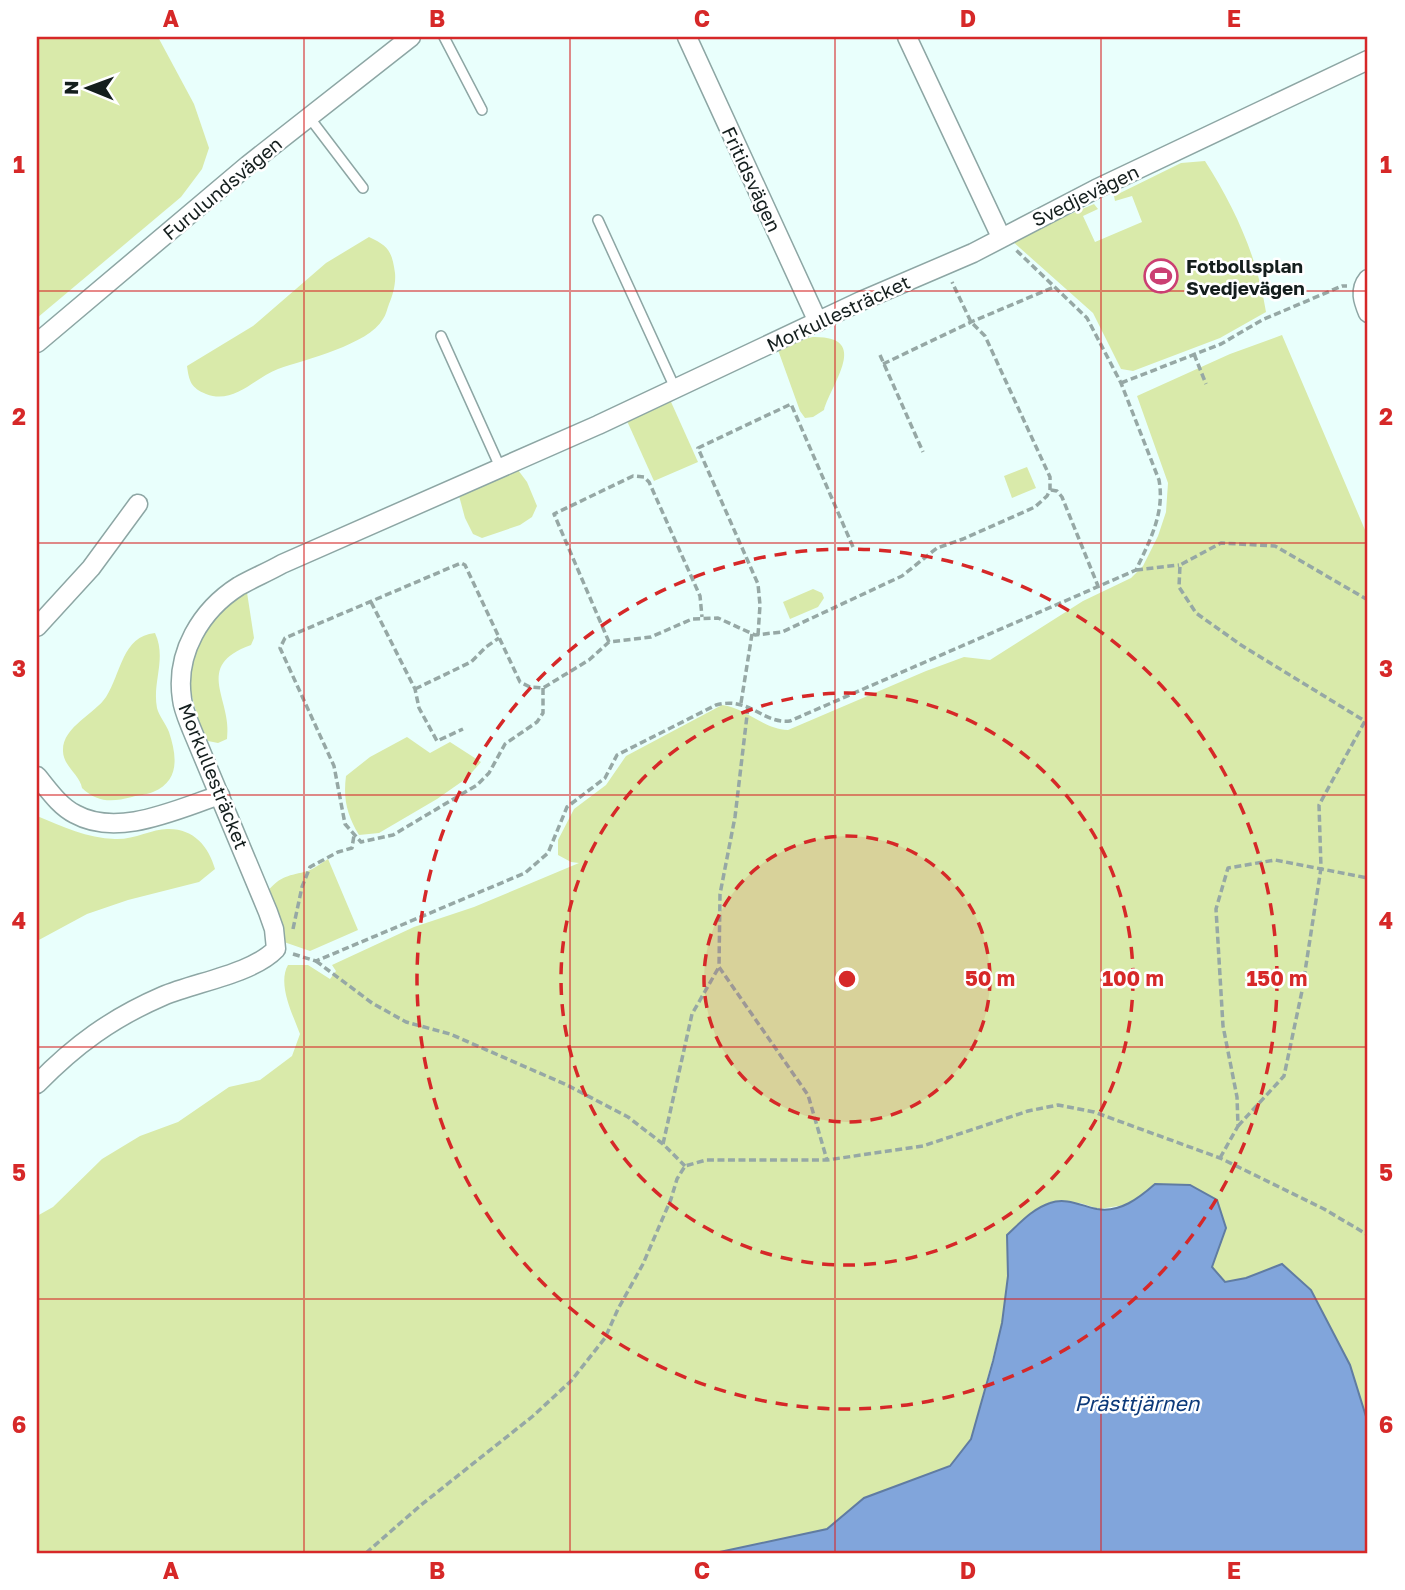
<svg xmlns="http://www.w3.org/2000/svg" width="1405" height="1590" font-family="'Golos Text',sans-serif">
	<style>
		.green { fill: #d9eaaa }
		.water { fill: #81a5db; stroke: #607ca2; stroke-width: 2 }
		.lines { fill: none; stroke-linecap: round; stroke-linejoin: round }
		.service-casing { stroke: #8da6a4; stroke-width: 12 }
		.minor-casing { stroke: #8da6a4; stroke-width: 21 }
		.path { stroke: #96a8a5; stroke-width: 3.5; stroke-dasharray: 7 3.5; stroke-linecap: butt }
		.service { stroke: #fff; stroke-width: 9 }
		.minor { stroke: #fff; stroke-width: 18 }
		.grid { fill: none; stroke: #d62828; stroke-width: 2; stroke-opacity: 0.55 }
		.ring { fill: none; stroke: #d62828; stroke-width: 3.5; stroke-dasharray: 12 9 }
		.labels { text-anchor: middle; dominant-baseline: central; stroke-width: 5; stroke-linejoin: round; paint-order: stroke }
		.street-label { font-size: 19px; fill: #141e1d; stroke: #fff }
		.poi-label { font-size: 19px; font-weight: bold; fill: #141e1d; stroke: #fff; text-anchor: start }
		.water-label { font-size: 21px; font-style: italic; fill: #0d3a7a; stroke: #fff }
		.centre { fill: #d62828; stroke: #fff; stroke-width: 3.5 }
		.ring-label { font-size: 21px; text-anchor: middle; font-weight: bold; fill: #d62828; stroke: #fff; stroke-width: 5; stroke-linejoin: round; paint-order: stroke }
		.neatline { fill: none; stroke: #d62828; stroke-width: 2.5 }
		.grid-label { font-size: 23px; text-anchor: middle; font-weight: bold; fill: #d62828 }
	</style>
	<rect width="100%" height="100%" fill="#e9fffc"/>
	<g class="green">
		<path d="M37,37H158L194,104L209,148L202,169L181,197L37,318Z"/>
		<path d="M1205,161C1235,208 1257,256 1266,312L1220,338L1133,371L1121,369L1093,313L1011,240L1094,204L1098,209L1083,216L1095,242L1142,222L1132,196L1115,201L1114,196L1181,163Z"/>
		<path d="M369,237C389,246 392,252 395,273C396,283 393,295 389,304C387,309 386,315 383,319C368,345 306,359 278,369C254,378 234,405 206,394C191,388 189,381 187,366L253,326L326,263Z"/>
		<path d="M1282,335L1368,537V1423L1350,1365L1282,1264L1246,1278L1226,1282L1211,1267L1226,1228L1155,1184L1131,1204L1099,1209L1080,1203L1007,1235L1008,1276L1002,1323L971,1439L950,1466L864,1498L827,1529L715,1553H37V1216L53,1207L102,1159L140,1136L178,1122L229,1087L260,1080L292,1056L300,1034C293,1015 277,984 288,965H308L330,979L336,971L332,965L414,927L474,907L579,863L571,862L558,855V840L574,809L606,785L626,756L722,705C746,708 763,729 788,730L926,671L964,657L990,660L1083,601L1131,578L1143,566L1158,536L1166,512L1168,483L1137,396L1230,354Z"/>
		<path d="M813,337C871,336 832,382 824,410L813,417L805,418L800,411L778,350L799,340Z"/>
		<path d="M667,393L698,462L654,481L623,412Z"/>
		<path d="M1027,467L1036,488L1012,498L1004,476Z"/>
		<path d="M518,470L527,482L537,506L532,517L520,525L482,538L473,534L465,518L458,492L503,471Z"/>
		<path d="M246,586L254,638L251,645C192,666 233,699 227,739L218,743L208,741L201,729L191,693L189,666L207,616Z"/>
		<path d="M813,589L822,593L824,598L818,607L790,619L783,602Z"/>
		<path d="M155,633C167,659 152,682 157,708C159,716 166,724 169,732C177,756 180,781 153,792C146,795 138,795 132,797C112,802 98,803 82,788C80,775 63,766 63,751C62,727 95,714 106,697C121,674 122,636 155,633Z"/>
		<path d="M407,737L430,753L450,742L481,762L467,778L437,799L379,833L359,835C347,815 343,799 346,776L370,757Z"/>
		<path d="M37,816C63,827 87,838 115,839C134,840 154,828 169,829C194,829 209,847 215,869L199,882L128,900L87,914L37,941Z"/>
		<path d="M328,859L358,930L310,951L284,942L267,892C281,875 289,876 308,871C315,868 321,863 328,859Z"/>
	</g>
	<path class="water" d="M1155,1184L1190,1185L1217,1200L1226,1228L1212,1267L1225,1282L1246,1278L1282,1264L1311,1290L1350,1365L1368,1423V1553H715L827,1529L864,1498L950,1466L971,1439L993,1361L1002,1323L1008,1276L1007,1235C1020,1223 1032,1209 1050,1203C1066,1197 1082,1206 1097,1209C1120,1213 1139,1198 1155,1184Z"/>
	<g class="lines">
		<defs>
			<g id="service">
				<path d="M444,37L482,110"/>
				<path d="M309,117L363,188"/>
				<path d="M598,220L675,388"/>
				<path d="M441,336L500,467"/>
			</g>
			<g id="minor">
				<path d="M687,37L818,322"/>
				<path d="M907,37L1001,237"/>
				<path d="M1368,279C1359,290 1363,301 1368,313"/>
				<path d="M37,343L248,165L411,37"/>
				<path d="M37,627L91,568L138,504"/>
				<path d="M37,776C48,789 59,806 75,814C118,838 177,809 220,795"/>
				<path d="M37,1084C75,1045 112,1018 163,996C196,982 252,974 276,949L274,929L268,912L192,730C188,720 183,709 182,699C175,653 201,610 239,586C253,578 268,572 282,564L598,425L861,301L973,253L1096,189L1368,60"/>
			</g>
		</defs>
		<use href="#service" class="service-casing"/>
		<use href="#minor" class="minor-casing"/>
		<g class="path">
			<path d="M1194,354L1206,384"/>
			<path d="M880,355L923,452"/>
			<path d="M883,364L971,322L1054,287"/>
			<path d="M1121,383L1221,344L1262,320L1342,286H1347"/>
			<path d="M1051,490L1057,491L1062,497L1098,586"/>
			<path d="M1136,570L1179,565"/>
			<path d="M1368,600L1275,546L1221,543L1180,565L1179,587L1196,613L1241,645L1368,723"/>
			<path d="M371,602L415,689L419,708L437,741L463,729"/>
			<path d="M758,635L760,605L758,584L698,448L791,404L853,547"/>
			<path d="M609,642L554,514L633,476L644,477L649,482L700,596L702,617"/>
			<path d="M543,688V713L537,722L505,744L489,773L477,785L393,835L361,842L345,824L334,766L280,648L285,638L461,563L465,565L520,682L530,687L543,688L589,660L609,642L651,637L692,619L718,618L755,635L782,632L902,576L937,548L963,539L1035,507L1047,496L1050,490V477L985,336L971,322L952,282"/>
			<path d="M415,689L471,662L486,647L499,638"/>
			<path d="M741,703L752,634"/>
			<path d="M748,707L735,817L720,894L719,967L808,1095L827,1160"/>
			<path d="M293,929L302,887L310,867L338,852L352,848L354,835"/>
			<path d="M293,954L316,961L525,873L548,853L567,807L605,778L617,755L716,705C750,696 762,724 790,721L1136,570C1150,540 1165,513 1159,480L1121,383L1087,318L1016,250"/>
			<path d="M316,961L372,1003L406,1022L450,1034L567,1085L628,1117L663,1144L685,1166"/>
			<path d="M1238,1126L1284,1076L1302,991L1321,868L1319,805L1365,721"/>
			<path d="M663,1144L692,1014L719,967"/>
			<path d="M1220,1158L1238,1126L1237,1097L1223,1026L1216,909L1228,868L1275,860L1368,878"/>
			<path d="M366,1553L421,1505L533,1416L571,1381L605,1338L618,1309L643,1264L671,1199L677,1179L685,1166L706,1160H827L923,1146L1028,1111L1058,1105L1094,1112L1220,1158L1324,1209L1368,1235"/>
		</g>
		<use href="#service" class="service"/>
		<use href="#minor" class="minor"/>
	</g>
	<path class="grid" d="M304,37V1553M570,37V1553M835,37V1553M1101,37V1553M37,291H1368M37,543H1368M37,795H1368M37,1047H1368M37,1299H1368"/>
	<circle cx="847" cy="979" r="143" fill="#d62828" fill-opacity=".12"/>
	<g class="ring">
		<circle cx="847" cy="979" r="143"/>
		<circle cx="847" cy="979" r="286"/>
		<circle cx="847" cy="979" r="430"/>
	</g>
	<defs>
		<symbol id="stadium-ring" viewBox="-11 -11 22 22"><circle r="9.5" fill="#fff" stroke="#cb3f72" stroke-width="1.5"/><path d="M0-5a6.5 5 0 1 0 0 10a6.5 5 0 1 0 0-10ZM-3.5-1.8h7v3.6h-7Z" fill="#cb3f72"/></symbol>
	</defs>
	<g fill-rule="evenodd">
		<use href="#stadium-ring" x="1142" y="257" width="38" height="38"/>
	</g>
	<g class="labels">
		<g class="street-label">
			<text transform="translate(752 179) rotate(65)">Fritidsvägen</text>
			<text transform="translate(222 188) rotate(-40)">Furulundsvägen</text>
			<text transform="translate(1085 195) rotate(-26)">Svedjevägen</text>
			<text transform="translate(838 313) rotate(-25)">Morkullesträcket</text>
			<text transform="translate(214 776) rotate(68)">Morkullesträcket</text>
		</g>
		<g class="poi-label">
			<text x="1186" y="265">Fotbollsplan<tspan x="1186" dy="22">Svedjevägen</tspan></text>
		</g>
		<g class="water-label">
			<text x="1137" y="1403">Prästtjärnen</text>
		</g>
	</g>
	<circle cx="847" cy="979" r="10" class="centre"/>
	<g class="ring-label">
		<text x="990" y="986">50 m</text>
		<text x="1133" y="986">100 m</text>
		<text x="1277" y="986">150 m</text>
	</g>
	<rect width="1405" height="1590" fill="none" stroke="#ffffff" stroke-width="77"/>
	<g transform="translate(88 88) rotate(271)" stroke="#ffffff" stroke-width="5" paint-order="stroke">
	<path d="M0-5L12 26L0 18L-12 26Z" fill="#141e1d"/>
	<text y="-10" font-size="19" font-weight="bold" text-anchor="middle" fill="#141e1d">N</text>
	</g>
	<rect x="38" y="38" width="1328" height="1514" class="neatline"/>
	<g class="grid-label">
		<text x="171" y="27">A</text>
		<text x="437" y="27">B</text>
		<text x="702" y="27">C</text>
		<text x="968" y="27">D</text>
		<text x="1234" y="27">E</text>
		<text x="19" y="173">1</text>
		<text x="1386" y="173">1</text>
		<text x="19" y="425">2</text>
		<text x="1386" y="425">2</text>
		<text x="19" y="677">3</text>
		<text x="1386" y="677">3</text>
		<text x="19" y="929">4</text>
		<text x="1386" y="929">4</text>
		<text x="19" y="1181">5</text>
		<text x="1386" y="1181">5</text>
		<text x="19" y="1433">6</text>
		<text x="1386" y="1433">6</text>
		<text x="171" y="1579">A</text>
		<text x="437" y="1579">B</text>
		<text x="702" y="1579">C</text>
		<text x="968" y="1579">D</text>
		<text x="1234" y="1579">E</text>
	</g>
</svg>
